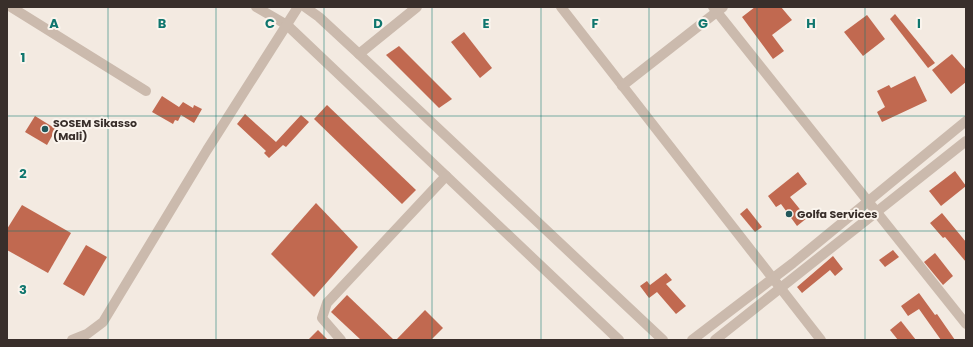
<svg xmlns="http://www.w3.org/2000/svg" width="973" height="347" font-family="Poppins,sans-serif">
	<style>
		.building { fill: #c16950 }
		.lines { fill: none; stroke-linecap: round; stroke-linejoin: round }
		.minor { stroke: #cbbaad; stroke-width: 10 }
		.grid { fill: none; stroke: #0f766e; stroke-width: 1; stroke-opacity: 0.55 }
		.poi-dot { fill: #22575a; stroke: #faf4ed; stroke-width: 1.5 }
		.labels { text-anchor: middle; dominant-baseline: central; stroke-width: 4; stroke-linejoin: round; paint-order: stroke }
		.poi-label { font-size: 11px; font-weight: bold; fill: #392f2b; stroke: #faf4ed; text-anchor: start }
		.grid-label { font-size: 13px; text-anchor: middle; font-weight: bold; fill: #0f766e; stroke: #faf4ed; stroke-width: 4; stroke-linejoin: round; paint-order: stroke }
	</style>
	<rect width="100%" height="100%" fill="#f3eae1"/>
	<g class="building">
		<path d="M755,7H781L792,20L772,35L784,51L773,59L742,17Z"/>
		<path d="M895,14L935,63L928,68L890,19Z"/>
		<path d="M867,15L885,39L863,56L844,32Z"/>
		<path d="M464,32L492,68L480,78L451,42Z"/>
		<path d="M399,46L452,99L439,108L386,55Z"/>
		<path d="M952,54L966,70V82L951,94L932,70Z"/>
		<path d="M915,76L927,101L882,122L877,112L885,107L877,91L889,85L891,88Z"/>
		<path d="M162,96L179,107L183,102L193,108L194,105L202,109L194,123L181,115L178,121L175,120L173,124L152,112Z"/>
		<path d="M327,105L416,190L402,204L314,119Z"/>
		<path d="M245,114L276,142L301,115L309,122L286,147L283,145L269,158L264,153L266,151L237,124Z"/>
		<path d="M35,116L56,129L47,145L25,132Z"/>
		<path d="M955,171L966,186L941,206L929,191Z"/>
		<path d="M798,172L807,184L790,197L807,218L797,226L781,204L776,207L768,196Z"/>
		<path d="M316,203L358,247L314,297L271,254Z"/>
		<path d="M22,205L71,233L48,273L7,250V229Z"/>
		<path d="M747,208L762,227L755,232L740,214Z"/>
		<path d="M942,213L966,242V262L945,237L943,238L930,223Z"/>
		<path d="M86,245L107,257L84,296L63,284Z"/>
		<path d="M893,250L899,257L885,267L879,260Z"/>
		<path d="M935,253L953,276L943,285L924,262Z"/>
		<path d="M833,256L843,269L835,276L830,270L802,293L797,287Z"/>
		<path d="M666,273L672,280L666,284L686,306L676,314L657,292L649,298L640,286L647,281L650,285Z"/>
		<path d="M919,293L935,315L937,314L955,340H941L919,309L908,316L901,306Z"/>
		<path d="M347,295L394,340H361L331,312Z"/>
		<path d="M425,310L443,328L431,340H396Z"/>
		<path d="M901,321L916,340H898L890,330Z"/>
		<path d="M318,330L328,340H308Z"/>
	</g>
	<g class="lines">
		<g class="minor">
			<path d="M11,7L146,91"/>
			<path d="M256,7L287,25L619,340"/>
			<path d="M305,7L319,17L359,54L663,340"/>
			<path d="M561,7L821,340"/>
			<path d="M713,7L966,324"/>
			<path d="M359,54L417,7"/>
			<path d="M622,86L723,7"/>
			<path d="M72,340L87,334L103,322L207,150L298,7"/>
			<path d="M341,340L322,318L327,303L446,176"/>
			<path d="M692,340L793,263L966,121"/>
			<path d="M715,340L966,141"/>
		</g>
	</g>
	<path class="grid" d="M108,7V340M216,7V340M324,7V340M432,7V340M541,7V340M649,7V340M757,7V340M865,7V340M7,116H966M7,231H966"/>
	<g class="poi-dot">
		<circle cx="45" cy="129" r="4"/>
		<circle cx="789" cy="214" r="4"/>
	</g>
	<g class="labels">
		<g class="poi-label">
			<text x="53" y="123">SOSEM Sikasso<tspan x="53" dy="13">(Mali)</tspan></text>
			<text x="797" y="214">Golfa Services</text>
		</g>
	</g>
	<g class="grid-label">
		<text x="54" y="28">A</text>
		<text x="162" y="28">B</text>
		<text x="270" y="28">C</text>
		<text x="378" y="28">D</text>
		<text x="486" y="28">E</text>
		<text x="595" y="28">F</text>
		<text x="703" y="28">G</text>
		<text x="811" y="28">H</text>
		<text x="919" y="28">I</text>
		<text x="23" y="62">1</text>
		<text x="23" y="178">2</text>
		<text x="23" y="294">3</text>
	</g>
	<rect width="973" height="347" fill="none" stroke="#392f2b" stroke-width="16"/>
</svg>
